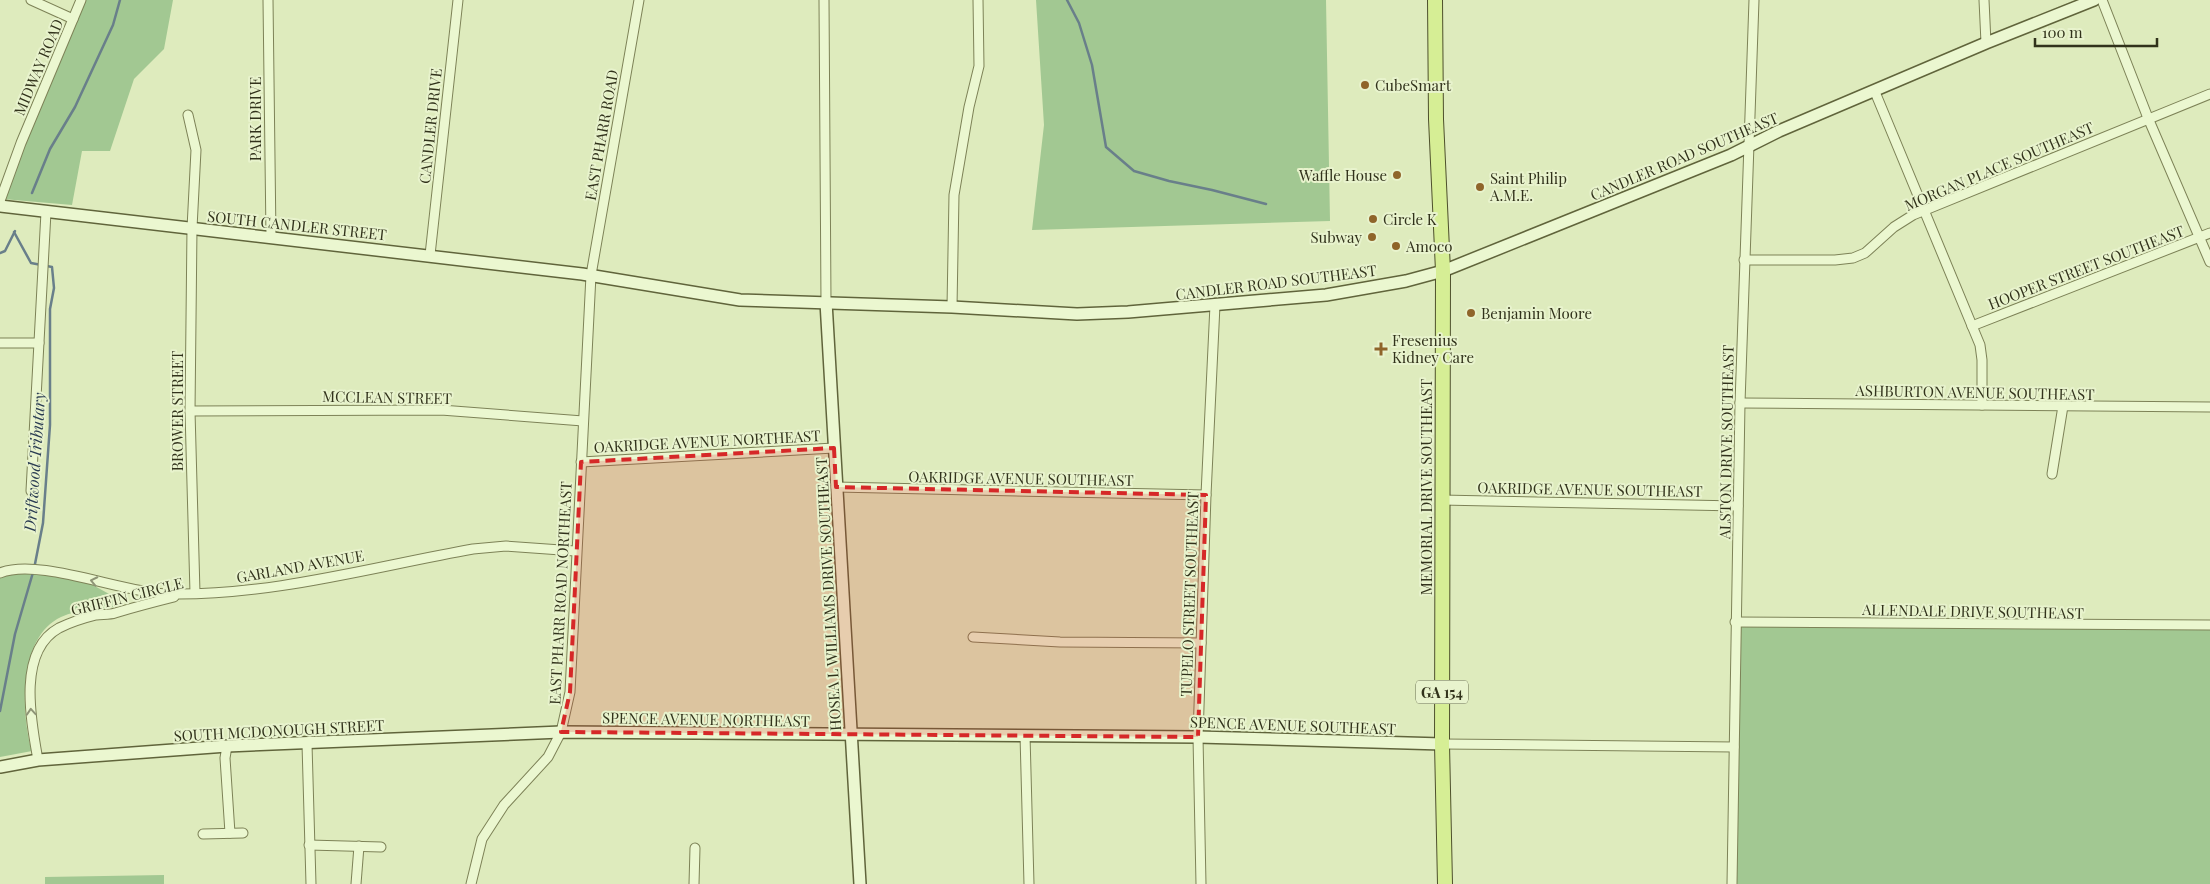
<svg xmlns="http://www.w3.org/2000/svg" width="2210" height="884" font-family="'Playfair Display',serif">
	<style>
		.green { fill: #a2c892 }
		.lines { fill: none; stroke-linecap: round; stroke-linejoin: round }
		.stream { stroke: #697f8a; stroke-width: 2.5 }
		.street-casing { stroke: #7d8257; stroke-width: 11 }
		.secondary-casing { stroke: #60643b; stroke-width: 14 }
		.primary-casing { stroke: #4e502c; stroke-width: 16 }
		.street { stroke: #ebf7d0; stroke-width: 9 }
		.secondary { stroke: #ebf7d0; stroke-width: 11 }
		.primary { stroke: #d6ee95; stroke-width: 14 }
		.oneway { stroke: #8e9476 }
		.marked { fill: #d62828; fill-opacity: 0.2; stroke: #d62828; stroke-width: 4; stroke-dasharray: 10 6; stroke-linejoin: round }
		.poi-dot { fill: #8f652a; stroke: #e8f3cd; stroke-width: 2 }
		.labels { text-anchor: middle; dominant-baseline: central; stroke-width: 4; stroke-linejoin: round; paint-order: stroke }
		.shield { fill: #e8f3cd; stroke: #686c50; stroke-width: 1 }
		.shield-label { font-size: 14px; font-weight: bold; fill: #31321b }
		.street-label { font-size: 15px; fill: #31321b; stroke: #e8f3cd }
		.poi-label { font-size: 15px; fill: #31321b; stroke: #e8f3cd; text-anchor: start }
		.water-label { font-size: 16px; font-style: italic; fill: #2b3d52; stroke: #e8f3cd }
	</style>
	<rect width="100%" height="100%" fill="#deebbd"/>
	<g class="green">
		<path d="M78,0H173L164,49L134,79L110,151H82L72,205L3,199L38,88Z"/>
		<path d="M1036,0H1326L1330,221L1032,230L1044,125Z"/>
		<path d="M21,572L48,575L91,584L120,600L118,606C100,611 79,608 61,617C18,637 21,713 32,751L0,757V578Z"/>
		<path d="M1738,620L2210,625V884H1736Z"/>
		<path d="M164,875V884H45V877Z"/>
	</g>
	<g class="lines">
		<g class="stream">
			<path d="M1067,0L1079,23L1092,65L1106,147L1134,171L1169,181L1212,190L1266,204"/>
			<path d="M32,193L50,149L75,107L113,25L120,0"/>
			<path d="M0,253L5,251L15,231"/>
			<path d="M0,711L15,634L34,569L43,523L50,425V309L54,288L52,267L31,263L14,232"/>
		</g>
		<defs>
			<g id="street">
				<path d="M31,0L73,19"/>
				<path d="M268,0L271,237"/>
				<path d="M824,0L826,302"/>
				<path d="M1984,0L1986,43"/>
				<path d="M2102,0L2148,118L2210,262"/>
				<path d="M1875,92L1980,345L1982,360V405"/>
				<path d="M188,115L196,150L192,228L190,411L195,593"/>
				<path d="M0,201L21,143L81,0"/>
				<path d="M430,255L458,0"/>
				<path d="M1744,260H1835L1853,258L1865,253L1894,227L1913,215L2210,94"/>
				<path d="M952,307L954,195L969,107L979,66L978,0"/>
				<path d="M1972,326L2210,233"/>
				<path d="M0,343H39"/>
				<path d="M1740,403L2210,407"/>
				<path d="M190,411L441,410L583,421"/>
				<path d="M581,462L834,448"/>
				<path d="M2052,474L2063,406"/>
				<path d="M836,487L1206,495"/>
				<path d="M31,491L46,212"/>
				<path d="M1441,500L1738,506"/>
				<path d="M0,573C38,557 123,593 168,594C271,596 372,567 473,549L506,546L575,551"/>
				<path d="M1735,622L2210,625"/>
				<path d="M973,637L1060,642L1201,643"/>
				<path d="M1025,735L1029,884"/>
				<path d="M307,744L311,884"/>
				<path d="M1442,744L1734,747"/>
				<path d="M227,746L225,758L230,833"/>
				<path d="M38,760C31,721 17,651 59,628C69,623 84,618 96,615C102,614 109,615 115,613C135,607 154,602 174,597"/>
				<path d="M203,834L243,833"/>
				<path d="M309,845L381,847"/>
				<path d="M356,884L359,846"/>
				<path d="M471,884L482,839L504,805L548,757L561,732L570,692L591,275L639,0"/>
				<path d="M694,884L695,848"/>
				<path d="M1201,884L1198,737L1206,495L1215,305"/>
				<path d="M1732,884L1740,403L1754,0"/>
			</g>
			<g id="secondary">
				<path d="M0,206L582,274L740,300L952,307L1077,314L1128,312L1326,295L1406,281L1443,271L1731,155L1779,131L1986,43L2094,0"/>
				<path d="M826,302L860,884"/>
				<path d="M0,767L38,760L227,746L561,732L1198,737L1442,744"/>
			</g>
			<path id="primary" d="M1435,0L1436,119L1443,271L1442,744L1445,884"/>
		</defs>
		<use href="#street" class="street-casing"/>
		<use href="#secondary" class="secondary-casing"/>
		<use href="#primary" class="primary-casing"/>
		<use href="#street" class="street"/>
		<use href="#secondary" class="secondary"/>
		<use href="#primary" class="primary"/>
	</g>
	<defs><path id="oneway-chevron" d="M-2-3.5L2.5 0L-2 3.5" fill="none" stroke-width="1.6" stroke-linecap="round" stroke-linejoin="round" transform="scale(1.25)"/></defs>
	<g class="oneway">
		<use href="#oneway-chevron" transform="translate(94 581) rotate(-168)"/>
		<use href="#oneway-chevron" transform="translate(31 712) rotate(-94)"/>
	</g>
	<path class="marked" d="M834,448L836,487L1206,495L1198,737L561,732L570,692L581,462Z"/>
	<g class="poi-dot">
		<circle cx="1365" cy="85" r="5"/>
		<circle cx="1397" cy="175" r="5"/>
		<circle cx="1480" cy="187" r="5"/>
		<circle cx="1373" cy="219" r="5"/>
		<circle cx="1372" cy="237" r="5"/>
		<circle cx="1396" cy="246" r="5"/>
		<circle cx="1471" cy="313" r="5"/>
		<path d="M1378.5 341.5h5v5h5v5h-5v5h-5v-5h-5v-5h5z"/>
	</g>
	<g class="labels">
		<rect class="shield" x="1416" y="680.5" width="52" height="23" rx="4"/>
		<g class="shield-label">
			<text x="1442" y="692">GA 154</text>
		</g>
		<g class="street-label">
			<text transform="translate(38 67) rotate(-67)">MIDWAY ROAD</text>
			<text transform="translate(255 119) rotate(-90)">PARK DRIVE</text>
			<text transform="translate(430 126) rotate(-84)">CANDLER DRIVE</text>
			<text transform="translate(601 135) rotate(-80)">EAST PHARR ROAD</text>
			<text transform="translate(1684 156) rotate(-23)">CANDLER ROAD SOUTHEAST</text>
			<text transform="translate(1999 166) rotate(-23)">MORGAN PLACE SOUTHEAST</text>
			<text transform="translate(297 225) rotate(6)">SOUTH CANDLER STREET</text>
			<text transform="translate(2086 267) rotate(-21)">HOOPER STREET SOUTHEAST</text>
			<text transform="translate(1276 282) rotate(-7)">CANDLER ROAD SOUTHEAST</text>
			<text transform="translate(1975 392) rotate(1)">ASHBURTON AVENUE SOUTHEAST</text>
			<text transform="translate(387 397) rotate(1)">MCCLEAN STREET</text>
			<text transform="translate(177 411) rotate(-90)">BROWER STREET</text>
			<text transform="translate(707 441) rotate(-3)">OAKRIDGE AVENUE NORTHEAST</text>
			<text transform="translate(1726 442) rotate(-89)">ALSTON DRIVE SOUTHEAST</text>
			<text transform="translate(1021 478) rotate(1)">OAKRIDGE AVENUE SOUTHEAST</text>
			<text transform="translate(1426 487) rotate(-90)">MEMORIAL DRIVE SOUTHEAST</text>
			<text transform="translate(1590 489) rotate(1)">OAKRIDGE AVENUE SOUTHEAST</text>
			<text transform="translate(300 566) rotate(-10)">GARLAND AVENUE</text>
			<text transform="translate(560 593) rotate(-87)">EAST PHARR ROAD NORTHEAST</text>
			<text transform="translate(828 594) rotate(-93)">HOSEA L WILLIAMS DRIVE SOUTHEAST</text>
			<text transform="translate(1189 594) rotate(-88)">TUPELO STREET SOUTHEAST</text>
			<text transform="translate(127 596) rotate(-14)">GRIFFIN CIRCLE</text>
			<text transform="translate(1973 611) rotate(1)">ALLENDALE DRIVE SOUTHEAST</text>
			<text transform="translate(706 719) rotate(1)">SPENCE AVENUE NORTHEAST</text>
			<text transform="translate(1293 725) rotate(2)">SPENCE AVENUE SOUTHEAST</text>
			<text transform="translate(279 730) rotate(-3)">SOUTH MCDONOUGH STREET</text>
		</g>
		<g class="poi-label">
			<text x="1375" y="85">CubeSmart</text>
			<text x="1387" y="175" text-anchor="end">Waffle House</text>
			<text x="1490" y="178">Saint Philip<tspan x="1490" dy="17">A.M.E.</tspan></text>
			<text x="1383" y="219">Circle K</text>
			<text x="1362" y="237" text-anchor="end">Subway</text>
			<text x="1406" y="246">Amoco</text>
			<text x="1481" y="313">Benjamin Moore</text>
			<text x="1392" y="340">Fresenius<tspan x="1392" dy="17">Kidney Care</tspan></text>
		</g>
		<g class="water-label">
			<text transform="translate(34 462) rotate(-86)">Driftwood Tributary</text>
		</g>
	</g>
	<path d="M2035 38v8h122v-8" fill="none" stroke="#31321b" stroke-width="2.5"/>
	<text x="2042" y="38" font-size="15" fill="#31321b" stroke="#e8f3cd" stroke-width="4" paint-order="stroke">100 m</text>
</svg>
